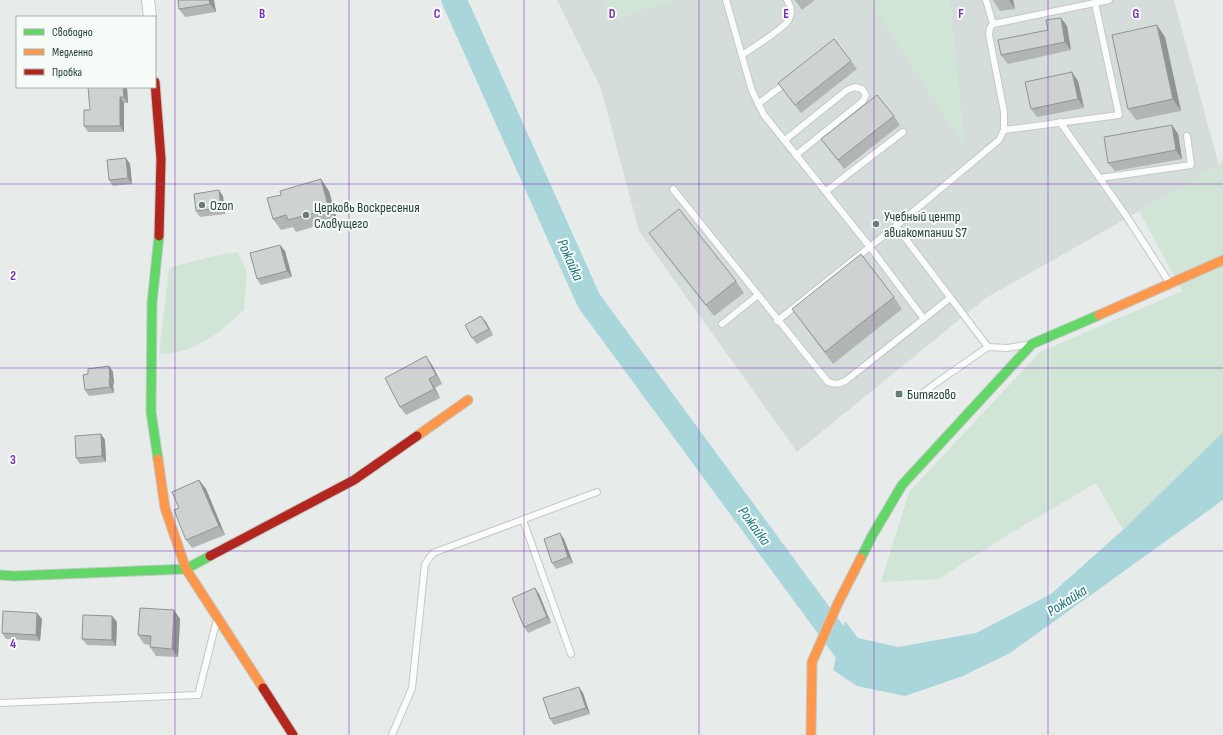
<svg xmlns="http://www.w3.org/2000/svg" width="1223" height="735" font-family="'Sofia Sans Condensed',sans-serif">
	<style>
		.built { fill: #d5ddda }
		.green { fill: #d0e5d6 }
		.water { fill: #a9d6da }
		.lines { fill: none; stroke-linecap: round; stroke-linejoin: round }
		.river { stroke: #a9d6da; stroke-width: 25 }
		.lane-casing { stroke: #c4c9c7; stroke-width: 8 }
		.street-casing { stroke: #c4c9c7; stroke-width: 14 }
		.fast-casing { stroke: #c2cac7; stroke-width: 11 }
		.slow-casing { stroke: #c2cac7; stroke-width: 11 }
		.jam-casing { stroke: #c2cac7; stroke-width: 11 }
		.lane { stroke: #fbfcfc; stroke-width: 6 }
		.street { stroke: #fbfcfc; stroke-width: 12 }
		.fast { stroke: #63d668; stroke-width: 9 }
		.slow { stroke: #ff974d; stroke-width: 9 }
		.jam { stroke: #b3261e; stroke-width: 9 }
		.wall { fill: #b1b5b4 }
		.shaded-wall { fill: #909492 }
		.building { fill: #ced3d1; stroke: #909492 }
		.grid { fill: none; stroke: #7b2cbf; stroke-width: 1; stroke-opacity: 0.55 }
		.poi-dot { fill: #687d76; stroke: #f6fbf8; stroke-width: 1.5 }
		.labels { text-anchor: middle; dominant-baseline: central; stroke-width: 4; stroke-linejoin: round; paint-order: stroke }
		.poi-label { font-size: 14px; fill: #244138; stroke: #f6fbf8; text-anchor: start }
		.water-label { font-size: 15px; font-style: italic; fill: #1c737e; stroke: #f6fbf8 }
		.grid-label { font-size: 13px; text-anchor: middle; font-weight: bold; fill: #7b2cbf; stroke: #f6fbf8; stroke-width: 4; stroke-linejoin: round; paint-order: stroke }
	</style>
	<rect width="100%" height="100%" fill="#e7ecea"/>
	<path class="built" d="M557,0H1174L1219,166L986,298L797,452L639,231L601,89Z"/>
	<g class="green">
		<path d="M604,0H673L610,20Z"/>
		<path d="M869,0H950L965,147Z"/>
		<path d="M1223,158V432L1123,530L1096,483L1011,533L938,579L881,582L909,492L1040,352L1182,291L1139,211L1219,166Z"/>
		<path d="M238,252L247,273L244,309C219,334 196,353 159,354L169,268L209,257Z"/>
	</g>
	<path class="water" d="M1223,432V500L1010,653L963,676L905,696L857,686L833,670L845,621L858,638L898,647L976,633L1051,594L1123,530Z"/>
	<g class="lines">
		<path class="river" d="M454,0L589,301L850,656L867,659"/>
		<defs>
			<g id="lane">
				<path d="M726,0L752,91L764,115L870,247L924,319"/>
				<path d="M986,0L993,24"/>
				<path d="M742,55C751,49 783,29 788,21C793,13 791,6 787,0"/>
				<path d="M758,104L787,82"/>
				<path d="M1060,122L1127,217L1169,282"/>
				<path d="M1004,130L1119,115L1095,3"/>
				<path d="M785,140L847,90L855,87L862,89L866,95L863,101L796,155"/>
				<path d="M1100,178L1191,165L1187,136"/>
				<path d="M673,189L828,382C836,385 841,384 848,379L950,298"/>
				<path d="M826,191L903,132"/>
				<path d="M777,321L896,226"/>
				<path d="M722,324L758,295"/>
				<path d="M988,347L896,226L999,140L1004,130V112L989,35L990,28L993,24L1109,0"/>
				<path d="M918,397L936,383L988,347L1007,348L1026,345"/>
				<path d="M523,520L571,654"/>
				<path d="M0,703L198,695L216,623"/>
				<path d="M392,735L412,688L425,564L433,553L597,492"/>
			</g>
			<path id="street" d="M148,0L150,17"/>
			<g id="fast">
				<path d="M158,459L151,412L152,303L159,236"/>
				<path d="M861,558L872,536L902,485L1032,344L1099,315"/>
				<path d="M0,575L14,576L186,569L210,556"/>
			</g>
			<g id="slow">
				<path d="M1099,315L1223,260"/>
				<path d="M417,436L468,400"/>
				<path d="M158,459L165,508L186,569L263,688"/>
				<path d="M811,735L812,662L838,603L861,558"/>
			</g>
			<g id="jam">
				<path d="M155,82L161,159L159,236"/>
				<path d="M210,556L354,480L417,436"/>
				<path d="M263,688L293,735"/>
			</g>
		</defs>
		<use href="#lane" class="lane-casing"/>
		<use href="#street" class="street-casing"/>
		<use href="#fast" class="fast-casing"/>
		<use href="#slow" class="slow-casing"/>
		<use href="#jam" class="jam-casing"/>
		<use href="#lane" class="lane"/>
		<use href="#street" class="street"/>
		<use href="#fast" class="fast"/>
		<use href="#slow" class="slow"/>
		<use href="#jam" class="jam"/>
	</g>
	<g class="wall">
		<path d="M214,0L216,12L185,17L179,9Z"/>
		<path d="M795,0H815L802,10Z"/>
		<path d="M993,0H1013L1015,9L1000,11Z"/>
		<path d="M1061,18L1067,26L1071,50L1008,64L1001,55L1048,30Z"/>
		<path d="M1165,37L1181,111L1136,120L1128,109Z"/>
		<path d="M851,61L857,69L801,113L778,83Z"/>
		<path d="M1078,81L1084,108L1037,117L1031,109Z"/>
		<path d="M127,87L128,103H124V132H88L84,126L90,110Z"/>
		<path d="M894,116L900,125L844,169L821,139Z"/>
		<path d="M1172,125L1178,134L1182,159L1115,171L1108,163Z"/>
		<path d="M126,158L130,164L132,184L113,186L109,180Z"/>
		<path d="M329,191L337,220L296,232L293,227L281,230L273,219Z"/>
		<path d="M223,196L225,214L200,217L196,211Z"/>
		<path d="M649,233L736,281L744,293L714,316L657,244Z"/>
		<path d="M280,245L285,251L292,277L261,285L257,279Z"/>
		<path d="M894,297L902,309L833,364L792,309Z"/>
		<path d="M486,322L493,335L477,344L472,338Z"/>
		<path d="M432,365L442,384L435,388L440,398L406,415L400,407Z"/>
		<path d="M109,366L113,372L114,385H113L114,393L89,396L85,390L88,374Z"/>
		<path d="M101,434L105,440L106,462L80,464L76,458Z"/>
		<path d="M199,480L206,489L225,535L192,548L186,540L179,508Z"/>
		<path d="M564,539L573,563L556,569L552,563Z"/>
		<path d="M535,588L539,594L551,623L528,633L524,627Z"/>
		<path d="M174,610L180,619L178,657L156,656L150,647V645L144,644L138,635Z"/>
		<path d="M112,616L117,622L116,646L87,645L82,639Z"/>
		<path d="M42,619L40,641L6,639L2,633Z"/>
		<path d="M583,693L590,714L554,725L550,719Z"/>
	</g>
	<g class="shaded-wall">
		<path d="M209,0H214L216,12L210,4Z"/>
		<path d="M1009,0H1013L1015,9Z"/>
		<path d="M1061,18L1067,26L1071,50L1065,42Z"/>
		<path d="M1157,25L1165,37L1181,111L1173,99Z"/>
		<path d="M1072,72L1078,81L1084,108L1078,99Z"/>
		<path d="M123,87H127L128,103L124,97Z"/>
		<path d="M120,97L124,103V132L120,126Z"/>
		<path d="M1172,125L1178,134L1182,159L1176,150Z"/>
		<path d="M126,158L130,164L132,184L128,178Z"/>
		<path d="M321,179L329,191L337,220L329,209Z"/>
		<path d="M219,190L223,196L225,214L221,208Z"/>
		<path d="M280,245L285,251L292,277L287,271Z"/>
		<path d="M481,316L486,322L493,335L489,329Z"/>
		<path d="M426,356L432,365L442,384L436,375Z"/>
		<path d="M109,366L113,372L114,385L110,379Z"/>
		<path d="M109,379L113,385L114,393L110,387Z"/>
		<path d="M429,379L435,388L440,398L434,389Z"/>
		<path d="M101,434L105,440L106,462L102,456Z"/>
		<path d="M199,480L206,489L225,535L219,526Z"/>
		<path d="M560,533L564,539L573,563L568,557Z"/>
		<path d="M535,588L539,594L551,623L547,617Z"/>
		<path d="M174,610L180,619L178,657L172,649Z"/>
		<path d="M37,613L42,619L40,641L36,635Z"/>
		<path d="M112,616L117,622L116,646L112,640Z"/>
		<path d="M579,687L583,693L590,714L586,708Z"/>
	</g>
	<g class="building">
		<path d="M178,0H209L210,4L179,9Z"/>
		<path d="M1061,18L1065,42L1001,55L998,40L1048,30L1046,20Z"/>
		<path d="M1157,25L1173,99L1128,109L1112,35Z"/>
		<path d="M834,39L851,61L795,105L778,83Z"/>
		<path d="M1072,72L1078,99L1031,109L1025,82Z"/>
		<path d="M88,87H123L124,97H120V126H84V110H90Z"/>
		<path d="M877,95L894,116L838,160L821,139Z"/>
		<path d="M1172,125L1176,150L1108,163L1104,137Z"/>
		<path d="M126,158L128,178L109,180L107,160Z"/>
		<path d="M321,179L329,209L288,220L286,215L273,219L267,198L281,195L280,191Z"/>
		<path d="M219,190L221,208L196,211L194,194Z"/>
		<path d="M679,209L736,281L706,305L649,233Z"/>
		<path d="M280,245L287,271L257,279L250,253Z"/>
		<path d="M861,254L894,297L825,352L792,309Z"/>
		<path d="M481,316L489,329L472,338L465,325Z"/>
		<path d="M426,356L436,375L429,379L434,389L400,407L385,378Z"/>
		<path d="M109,366L110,379H109L110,387L85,390L83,375L88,374V369Z"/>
		<path d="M101,434L102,456L76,458L75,436Z"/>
		<path d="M199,480L219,526L186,540L174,510L179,508L172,492Z"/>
		<path d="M560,533L568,557L552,563L544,539Z"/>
		<path d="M535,588L547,617L524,627L512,598Z"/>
		<path d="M140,608L174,610L172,649L150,647L151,636L138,635Z"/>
		<path d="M3,611L37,613L36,635L2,633Z"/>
		<path d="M83,615L112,616V640L82,639Z"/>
		<path d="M579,687L586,708L550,719L543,698Z"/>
	</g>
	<path class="grid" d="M175,0V735M349,0V735M524,0V735M699,0V735M874,0V735M1048,0V735M0,184H1223M0,368H1223M0,551H1223"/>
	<g class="poi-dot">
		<circle cx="202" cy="205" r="4"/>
		<circle cx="306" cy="215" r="4"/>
		<circle cx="876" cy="224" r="4"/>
		<rect x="895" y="390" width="8" height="8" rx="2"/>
	</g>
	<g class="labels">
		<g class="poi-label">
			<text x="210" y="205">Ozon</text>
			<text x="314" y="207">Церковь Воскресения<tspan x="314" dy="16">Словущего</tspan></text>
			<text x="884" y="216">Учебный центр<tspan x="884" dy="16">авиакомпании S7</tspan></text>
			<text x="907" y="394">Битягово</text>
		</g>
		<g class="water-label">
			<text transform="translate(570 260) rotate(66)">Рожайка</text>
			<text transform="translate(754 526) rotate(54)">Рожайка</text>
			<text transform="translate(1067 601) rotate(-33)">Рожайка</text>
		</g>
	</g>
	<g class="grid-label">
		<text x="262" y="18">B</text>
		<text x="437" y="18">C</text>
		<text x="612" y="18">D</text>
		<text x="786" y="18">E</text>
		<text x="961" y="18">F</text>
		<text x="1136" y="18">G</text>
		<text x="13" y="280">2</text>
		<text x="13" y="464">3</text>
		<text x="13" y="648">4</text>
	</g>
	<rect x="16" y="16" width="140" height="72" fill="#f6fbf8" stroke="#a2b1ab"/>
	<rect x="24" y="29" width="20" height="6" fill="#63d668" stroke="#a2b1ab"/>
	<text x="52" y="36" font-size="12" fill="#244138">Свободно</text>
	<rect x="24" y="49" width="20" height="6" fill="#ff974d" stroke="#a2b1ab"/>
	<text x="52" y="56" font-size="12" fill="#244138">Медленно</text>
	<rect x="24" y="69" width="20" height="6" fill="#b3261e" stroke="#a2b1ab"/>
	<text x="52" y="76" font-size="12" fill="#244138">Пробка</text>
</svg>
